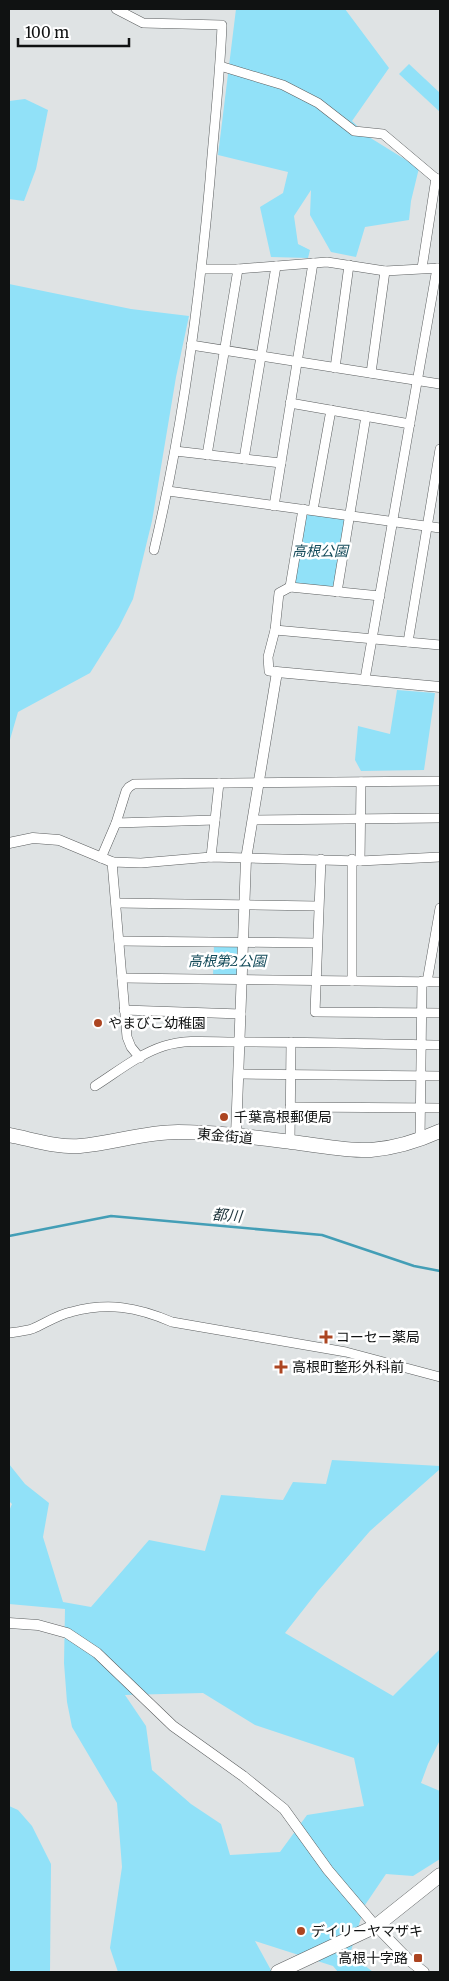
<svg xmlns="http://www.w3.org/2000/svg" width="449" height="1981" font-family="Merriweather,'Noto Sans JP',serif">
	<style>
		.green { fill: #91e1f8; fill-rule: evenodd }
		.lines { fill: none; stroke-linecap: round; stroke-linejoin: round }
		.stream { stroke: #439eb6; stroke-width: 2.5 }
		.minor-casing { stroke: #5b5e5f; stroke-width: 10 }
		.tertiary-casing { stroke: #5b5e5f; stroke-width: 11 }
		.primary-casing { stroke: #5b5e5f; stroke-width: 15 }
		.trunk-casing { stroke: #5b5e5f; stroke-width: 15 }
		.minor { stroke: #fff; stroke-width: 9 }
		.tertiary { stroke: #fff; stroke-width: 10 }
		.primary { stroke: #fff; stroke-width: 14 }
		.trunk { stroke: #fff; stroke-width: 14 }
		.poi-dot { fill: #ac4521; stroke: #fff; stroke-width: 2 }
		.labels { text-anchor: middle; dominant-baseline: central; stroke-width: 5; stroke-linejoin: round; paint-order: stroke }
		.park-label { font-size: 14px; font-style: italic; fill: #134a59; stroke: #fff }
		.poi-label { font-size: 14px; fill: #101212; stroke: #fff; text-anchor: start }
		.street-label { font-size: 14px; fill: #101212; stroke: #fff }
		.water-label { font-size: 15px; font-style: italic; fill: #1c3239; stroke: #fff }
	</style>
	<rect width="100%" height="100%" fill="#dfe3e4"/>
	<g class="green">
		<path d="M236,9H345L389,68L352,121L369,137L419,168L411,201L409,220L365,227L356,257L331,252L310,215L311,190L294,216L298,244L310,250L308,258L271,257L260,207L283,193L288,172L218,155Z"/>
		<path d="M409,64L440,93V112L399,74Z"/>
		<path d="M25,99L48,110L36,169L24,201L9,199V101Z"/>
		<path d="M9,284L131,309L189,316L176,377L152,521L133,599L119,627L90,673L18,712L9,743Z"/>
		<path d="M306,514L343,518L347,523L336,586L330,590L297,584L294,580Z"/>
		<path d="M397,690L435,693L424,770L361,771L355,760L358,726L390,734Z"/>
		<path d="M214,944L242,945L241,977L213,976Z"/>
		<path d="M332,1460L440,1466V1469L370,1531L318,1591L285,1633L393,1696L440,1649V1740L428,1764L421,1783L440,1791V1859L413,1876L386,1874L365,1905L350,1954L373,1972H338L333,1966L255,1941L272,1972H118L110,1948L122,1867L117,1803L72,1727L67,1702L64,1663L65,1609L9,1604V1511L12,1504L9,1501V1464L25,1484L49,1503L43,1537L63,1602L91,1607L149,1540L205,1551L221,1495L283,1500L293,1482L326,1484ZM203,1693L255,1725L354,1758L364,1806L307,1815L280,1852L230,1855L221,1824L191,1804L152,1770L146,1726L125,1695Z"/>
		<path d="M9,1806L18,1810L32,1826L51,1864L50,1972H9Z"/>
	</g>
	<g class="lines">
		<path class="stream" d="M9,1236L111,1216L322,1235L414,1266L440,1271"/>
		<defs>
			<g id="minor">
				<path d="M116,9L143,23L222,25C220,77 214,128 210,180C199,304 183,428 154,550"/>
				<path d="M220,66L283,85L318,103L354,131L383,134L440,182"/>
				<path d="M422,268L436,178"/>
				<path d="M202,269H238L327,262L385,271L440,268"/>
				<path d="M191,345L440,384"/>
				<path d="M335,368L349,265"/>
				<path d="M371,373L385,271"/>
				<path d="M290,403L410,424"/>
				<path d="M175,451L281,463"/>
				<path d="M207,455L238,269"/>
				<path d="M244,459L276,266"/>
				<path d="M168,491L440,528"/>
				<path d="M274,506L313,263"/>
				<path d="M313,510L331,410"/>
				<path d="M290,587L303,509"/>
				<path d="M337,592L366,416"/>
				<path d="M275,630L440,645"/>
				<path d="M408,642L440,449"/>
				<path d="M277,672L269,671L268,657L275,630L279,593L290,587L380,596"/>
				<path d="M365,679L437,268"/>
				<path d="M253,820L440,818"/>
				<path d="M116,823L215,820"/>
				<path d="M211,857L219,783"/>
				<path d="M101,858L116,823L126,791L129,787L134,784L440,781"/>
				<path d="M321,859L315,1012L440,1013"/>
				<path d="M360,861L361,782"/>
				<path d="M116,903L318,906"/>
				<path d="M119,941L317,943"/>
				<path d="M122,978L440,982"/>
				<path d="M352,981V859"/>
				<path d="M427,982L440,908"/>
				<path d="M124,1010L241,1014"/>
				<path d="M140,1058L131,1047L127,1037L112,862L141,863L211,857L360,861L440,857"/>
				<path d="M239,1074L440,1076"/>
				<path d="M95,1086C117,1072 139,1054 164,1046C191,1038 216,1043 243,1042C309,1042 374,1044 440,1045"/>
				<path d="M290,1107L440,1108"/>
				<path d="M420,1140L422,981"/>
				<path d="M290,1142L291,1042"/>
				<path d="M9,1333C16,1332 25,1331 32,1329C44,1324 57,1315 71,1312C108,1302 137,1307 172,1322L346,1352L440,1377"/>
			</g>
			<g id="tertiary">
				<path d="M9,843L33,838L59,840L112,862"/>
				<path d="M236,1136L246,859L277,672L440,687"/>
				<path d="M9,1623L38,1625L67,1633L97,1653L173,1726L243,1776L284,1809L328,1870L372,1922L410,1961L424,1972"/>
			</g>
			<path id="primary" d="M278,1972L376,1926L440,1875"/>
			<path id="trunk" d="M9,1135C31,1139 57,1148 80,1146C113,1143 145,1132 178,1132C218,1132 259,1138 299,1143C323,1146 347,1151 371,1150C395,1148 418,1141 440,1131"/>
		</defs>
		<use href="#minor" class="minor-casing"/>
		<use href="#tertiary" class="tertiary-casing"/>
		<use href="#primary" class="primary-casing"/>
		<use href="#trunk" class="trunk-casing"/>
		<use href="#minor" class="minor"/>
		<use href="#tertiary" class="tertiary"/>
		<use href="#primary" class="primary"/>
		<use href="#trunk" class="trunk"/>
	</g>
	<g class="poi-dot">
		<circle cx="98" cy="1023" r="5"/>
		<circle cx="224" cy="1117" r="5"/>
		<path d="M323.5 1329.5h5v5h5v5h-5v5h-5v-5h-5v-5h5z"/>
		<path d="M278.5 1359.5h5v5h5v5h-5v5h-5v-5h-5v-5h5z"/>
		<circle cx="301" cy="1931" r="5"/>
		<rect x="413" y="1953" width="10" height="10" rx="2.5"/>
	</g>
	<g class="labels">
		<g class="park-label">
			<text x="320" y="551">高根公園</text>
			<text x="227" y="961">高根第2公園</text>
		</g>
		<g class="poi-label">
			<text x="108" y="1023">やまびこ幼稚園</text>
			<text x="234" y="1117">千葉高根郵便局</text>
			<text x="336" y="1337">コーセー薬局</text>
			<text x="292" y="1367">高根町整形外科前</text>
			<text x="311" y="1931">デイリーヤマザキ</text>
			<text x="408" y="1958" text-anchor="end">高根十字路</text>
		</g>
		<g class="street-label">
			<text transform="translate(225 1136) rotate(5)">東金街道</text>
		</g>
		<g class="water-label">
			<text transform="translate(227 1215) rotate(5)">都川</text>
		</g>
	</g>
	<rect width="449" height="1981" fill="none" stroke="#101212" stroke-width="20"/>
	<path d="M18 38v8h111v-8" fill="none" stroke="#101212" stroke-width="2.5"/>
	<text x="25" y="38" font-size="15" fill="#101212" stroke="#ffffff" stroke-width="4" paint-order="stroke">100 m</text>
</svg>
